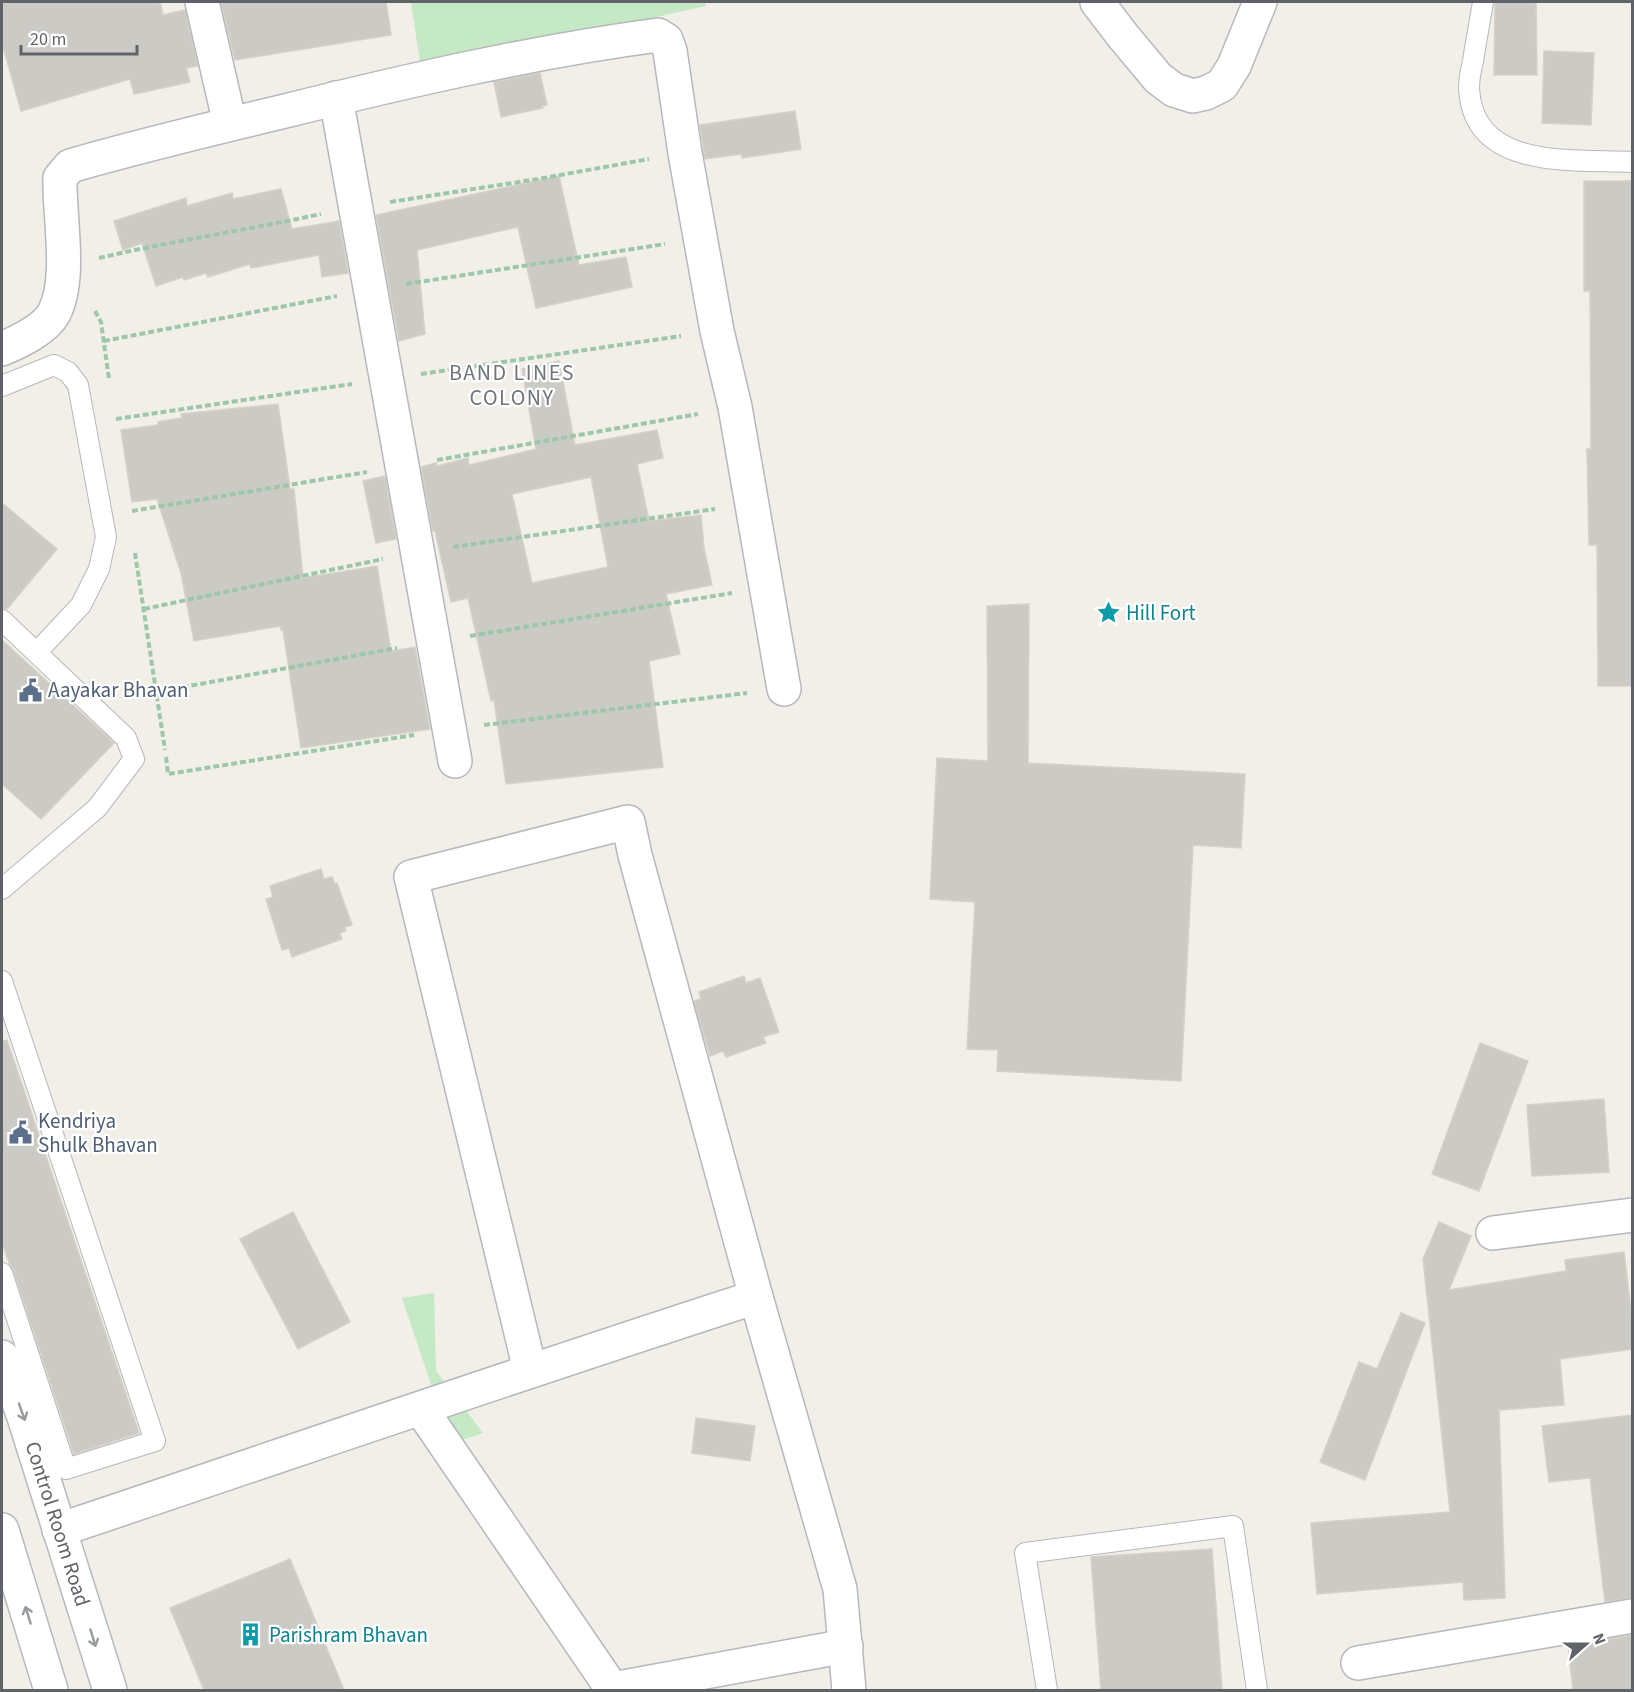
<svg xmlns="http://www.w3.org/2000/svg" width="1634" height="1692" font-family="'Source Sans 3',sans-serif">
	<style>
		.green { fill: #c5e8c5 }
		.building { fill: #cccac5; stroke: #d6d1c6; stroke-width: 1.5; fill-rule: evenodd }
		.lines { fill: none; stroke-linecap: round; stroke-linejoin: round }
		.service-casing { stroke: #b5b8bc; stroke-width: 22 }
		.minor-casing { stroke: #b5b8bc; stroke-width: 36 }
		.secondary-casing { stroke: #b6babf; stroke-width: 36 }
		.path { stroke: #9cc7a9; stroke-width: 4; stroke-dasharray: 6 3; stroke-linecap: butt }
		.service { stroke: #fff; stroke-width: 20 }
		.minor { stroke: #fff; stroke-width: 33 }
		.secondary { stroke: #fff; stroke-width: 33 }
		.oneway { stroke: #979a9d }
		.labels { text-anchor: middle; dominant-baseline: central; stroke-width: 4.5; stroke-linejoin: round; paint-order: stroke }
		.culture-label { font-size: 21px; fill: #0d838f; stroke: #fff; text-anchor: start }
		.service-label { font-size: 21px; fill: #4e5e75; stroke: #fff; text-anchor: start }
		.street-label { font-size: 21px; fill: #5f6368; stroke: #fff }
		.neighbourhood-label { font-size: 22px; letter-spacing: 1.5px; fill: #70757a; stroke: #fff }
	</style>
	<rect width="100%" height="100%" fill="#f1efe8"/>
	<g class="green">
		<path d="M411,2H705L706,6L421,69Z"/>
		<path d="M434,1293L436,1371L483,1433L451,1444L402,1298Z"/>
	</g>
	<g class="building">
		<path d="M2,2H160L163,15L185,10L198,66L186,68L190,82L134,94L130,79L21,111L2,43Z"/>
		<path d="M221,2H386L391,35L235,60Z"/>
		<path d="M1495,2H1536L1537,75H1494Z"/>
		<path d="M1544,51L1594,53L1591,125L1542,123Z"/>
		<path d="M540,73L547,105L542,106L543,108L501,117L494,82Z"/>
		<path d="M795,111L801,149L742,158V154L705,159L700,125Z"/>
		<path d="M559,176L579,265L626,257L632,287L536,308L518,227L417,250L425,334L399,341L376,215Z"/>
		<path d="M1584,181H1632V686H1598L1597,545H1589L1587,449H1591L1590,291H1584Z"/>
		<path d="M281,189L292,229L339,221L348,273L322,277L319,255L251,268L250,264L208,277L206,273L184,280L183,277L156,286L142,243L123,250L114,221L186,198L187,206L232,193L233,199Z"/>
		<path d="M559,361L575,445L657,430L663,458L637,464L649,521L701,515L704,548L712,585L666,594L680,654L649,661L663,767L506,784L494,700L491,701L468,598L451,602L435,531H433L421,467L436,463L437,466L468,458L469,465L536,449L522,369ZM591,477L608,567L532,583L512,494Z"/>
		<path d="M278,404L290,489H294L303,578L377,566L391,651L415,647L430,729L301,748L283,630H281L280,626L194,641L181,573L157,499L132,502L121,430L158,425V422L182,418L181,414Z"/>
		<path d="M385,476L396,539L376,543L363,481Z"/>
		<path d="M2,503L57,549L7,609L2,608Z"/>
		<path d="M1029,604L1028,763L1245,774L1241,848L1193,845L1181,1081L997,1071L998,1050L967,1049L975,902L930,899L937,758L988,761L987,606Z"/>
		<path d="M2,640L114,743L41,819L2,784Z"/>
		<path d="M321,869L324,879L332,877L335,884L337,883L352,925L345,927L346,931L340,933L342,939L292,957L289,948L282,950L266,899L273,897L270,886Z"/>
		<path d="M744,976L746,983L760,978L779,1032L763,1037L766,1043L726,1057L723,1051L710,1056L694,1001L701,999L699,992Z"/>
		<path d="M7,1040L139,1433L74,1454L13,1269L9,1263L2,1242V1041Z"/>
		<path d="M1480,1043L1528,1061L1479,1191L1432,1174Z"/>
		<path d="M1604,1099L1609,1172L1532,1176L1527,1105Z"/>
		<path d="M293,1212L350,1322L298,1349L240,1239Z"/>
		<path d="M1439,1222L1471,1236L1449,1290L1566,1271L1565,1260L1624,1252L1632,1320V1349L1560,1359L1564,1405L1499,1410L1505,1598L1464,1600L1463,1582L1317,1594L1311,1523L1450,1512L1423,1259Z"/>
		<path d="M1401,1313L1425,1323L1365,1480L1320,1462L1359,1362L1377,1369Z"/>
		<path d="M1632,1415V1598L1605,1602L1590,1478L1549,1482L1542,1426Z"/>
		<path d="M696,1418L755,1426L750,1461L692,1453Z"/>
		<path d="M1212,1549L1222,1690H1101L1091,1557Z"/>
		<path d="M290,1559L344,1690H204L170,1608Z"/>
		<path d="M1632,1635V1690H1573L1568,1646Z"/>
	</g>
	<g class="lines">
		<defs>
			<g id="service">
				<path d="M1483,2C1480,21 1476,41 1473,61C1471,69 1469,79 1469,88C1473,171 1573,159 1632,162"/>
				<path d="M2,386L54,365L68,372L78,385L106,537L99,569L81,605L37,652"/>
				<path d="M2,620L126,738L134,759L97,808L2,889"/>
				<path d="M2,981L155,1441L66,1469L2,1273"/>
				<path d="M1047,1690L1025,1553L1233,1526L1257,1690"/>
			</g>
			<g id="minor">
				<path d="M202,2L230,124"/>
				<path d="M336,98L455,761"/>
				<path d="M2,349C18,342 45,330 54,313C72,278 59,218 60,178L70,166C139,146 210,129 281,112C406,81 531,52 658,35L666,40L670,51L685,153L717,331L735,407L784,689"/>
				<path d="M1493,1233L1632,1215"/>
				<path d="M530,1370L411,877L628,822L635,855L756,1297"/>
				<path d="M421,1409L613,1690"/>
				<path d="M59,1530C292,1452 523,1372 756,1297L840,1589L849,1690"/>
				<path d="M1358,1663L1632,1616"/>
				<path d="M613,1689L846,1646"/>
			</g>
			<g id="secondary">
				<path d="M1097,2L1123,36L1158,78L1174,90L1193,96L1206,93L1222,85L1234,66L1260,2"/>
				<path id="s1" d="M2,1357L24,1417L110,1690"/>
				<path d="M2,1530L51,1690"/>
			</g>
		</defs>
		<use href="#service" class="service-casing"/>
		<use href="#minor" class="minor-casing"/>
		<use href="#secondary" class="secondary-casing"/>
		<g class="path">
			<path d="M390,202L538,179L649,159"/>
			<path d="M99,258C172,241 247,230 321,214"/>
			<path d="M406,284L665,244"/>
			<path d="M95,311L101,322L109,379"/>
			<path d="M104,341L337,296"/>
			<path d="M421,374L681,336"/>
			<path d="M116,419L352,384"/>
			<path d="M437,460L698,414"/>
			<path d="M132,511L367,472"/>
			<path d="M453,547L715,509"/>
			<path d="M135,553L165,750"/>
			<path d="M144,609L383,559"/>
			<path d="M470,636L732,593"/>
			<path d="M156,692L397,648"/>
			<path d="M484,725L747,693"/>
			<path d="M166,757L168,774L414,735"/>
		</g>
		<use href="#service" class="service"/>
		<use href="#minor" class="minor"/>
		<use href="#secondary" class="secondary"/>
	</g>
	<defs><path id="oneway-shaft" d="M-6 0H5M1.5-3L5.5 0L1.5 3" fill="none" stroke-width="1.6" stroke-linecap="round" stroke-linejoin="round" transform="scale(1.5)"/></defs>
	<g class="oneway">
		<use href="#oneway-shaft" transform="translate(22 1412) rotate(70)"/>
		<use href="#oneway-shaft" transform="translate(28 1615) rotate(-107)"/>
		<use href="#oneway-shaft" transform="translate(93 1638) rotate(73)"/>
	</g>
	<defs>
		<symbol id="sight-bare" viewBox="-9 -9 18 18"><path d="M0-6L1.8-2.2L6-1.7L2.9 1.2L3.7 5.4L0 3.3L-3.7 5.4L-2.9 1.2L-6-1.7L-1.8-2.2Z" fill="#0f9aa8" stroke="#fff" stroke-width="2.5" paint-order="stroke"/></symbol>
		<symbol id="civic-bare" viewBox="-9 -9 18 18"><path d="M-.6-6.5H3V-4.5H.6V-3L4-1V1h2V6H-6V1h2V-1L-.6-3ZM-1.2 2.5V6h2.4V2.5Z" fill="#5c6f8a" stroke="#fff" stroke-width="2.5" paint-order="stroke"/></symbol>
		<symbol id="building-bare" viewBox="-9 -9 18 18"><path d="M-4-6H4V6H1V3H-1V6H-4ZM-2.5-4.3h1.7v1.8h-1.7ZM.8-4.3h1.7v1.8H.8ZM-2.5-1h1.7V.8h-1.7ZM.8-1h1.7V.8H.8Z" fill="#0f9aa8" stroke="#fff" stroke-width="2.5" paint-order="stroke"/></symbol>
	</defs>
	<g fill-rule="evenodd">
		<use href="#sight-bare" x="1092" y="596" width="33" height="33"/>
		<use href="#civic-bare" x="14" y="674" width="33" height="33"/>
		<use href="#civic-bare" x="4" y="1116" width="33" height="33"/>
		<use href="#building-bare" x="234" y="1618" width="33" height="33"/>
	</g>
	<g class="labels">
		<g class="culture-label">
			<text x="1126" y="613">Hill Fort</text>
			<text x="269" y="1635">Parishram Bhavan</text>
		</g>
		<g class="service-label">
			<text x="48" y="690">Aayakar Bhavan</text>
			<text x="38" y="1121">Kendriya<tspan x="38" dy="24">Shulk Bhavan</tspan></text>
		</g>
		<g class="street-label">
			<text stroke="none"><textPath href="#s1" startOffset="176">Control Room Road</textPath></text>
		</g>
		<g class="neighbourhood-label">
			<text x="512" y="373">BAND LINES<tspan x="512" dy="25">COLONY</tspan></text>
		</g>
	</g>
	<rect width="1634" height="1692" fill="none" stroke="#5f6368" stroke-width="6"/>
	<g transform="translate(1586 1644) rotate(69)" stroke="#ffffff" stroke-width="4.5" paint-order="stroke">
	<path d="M0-4.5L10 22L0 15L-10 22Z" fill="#5f6368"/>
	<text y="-9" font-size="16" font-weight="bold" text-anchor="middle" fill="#5f6368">N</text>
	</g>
	<path d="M21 45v9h116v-9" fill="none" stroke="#5f6368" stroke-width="3"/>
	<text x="30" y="45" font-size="18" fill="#5f6368" stroke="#ffffff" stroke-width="4.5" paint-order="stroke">20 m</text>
</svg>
